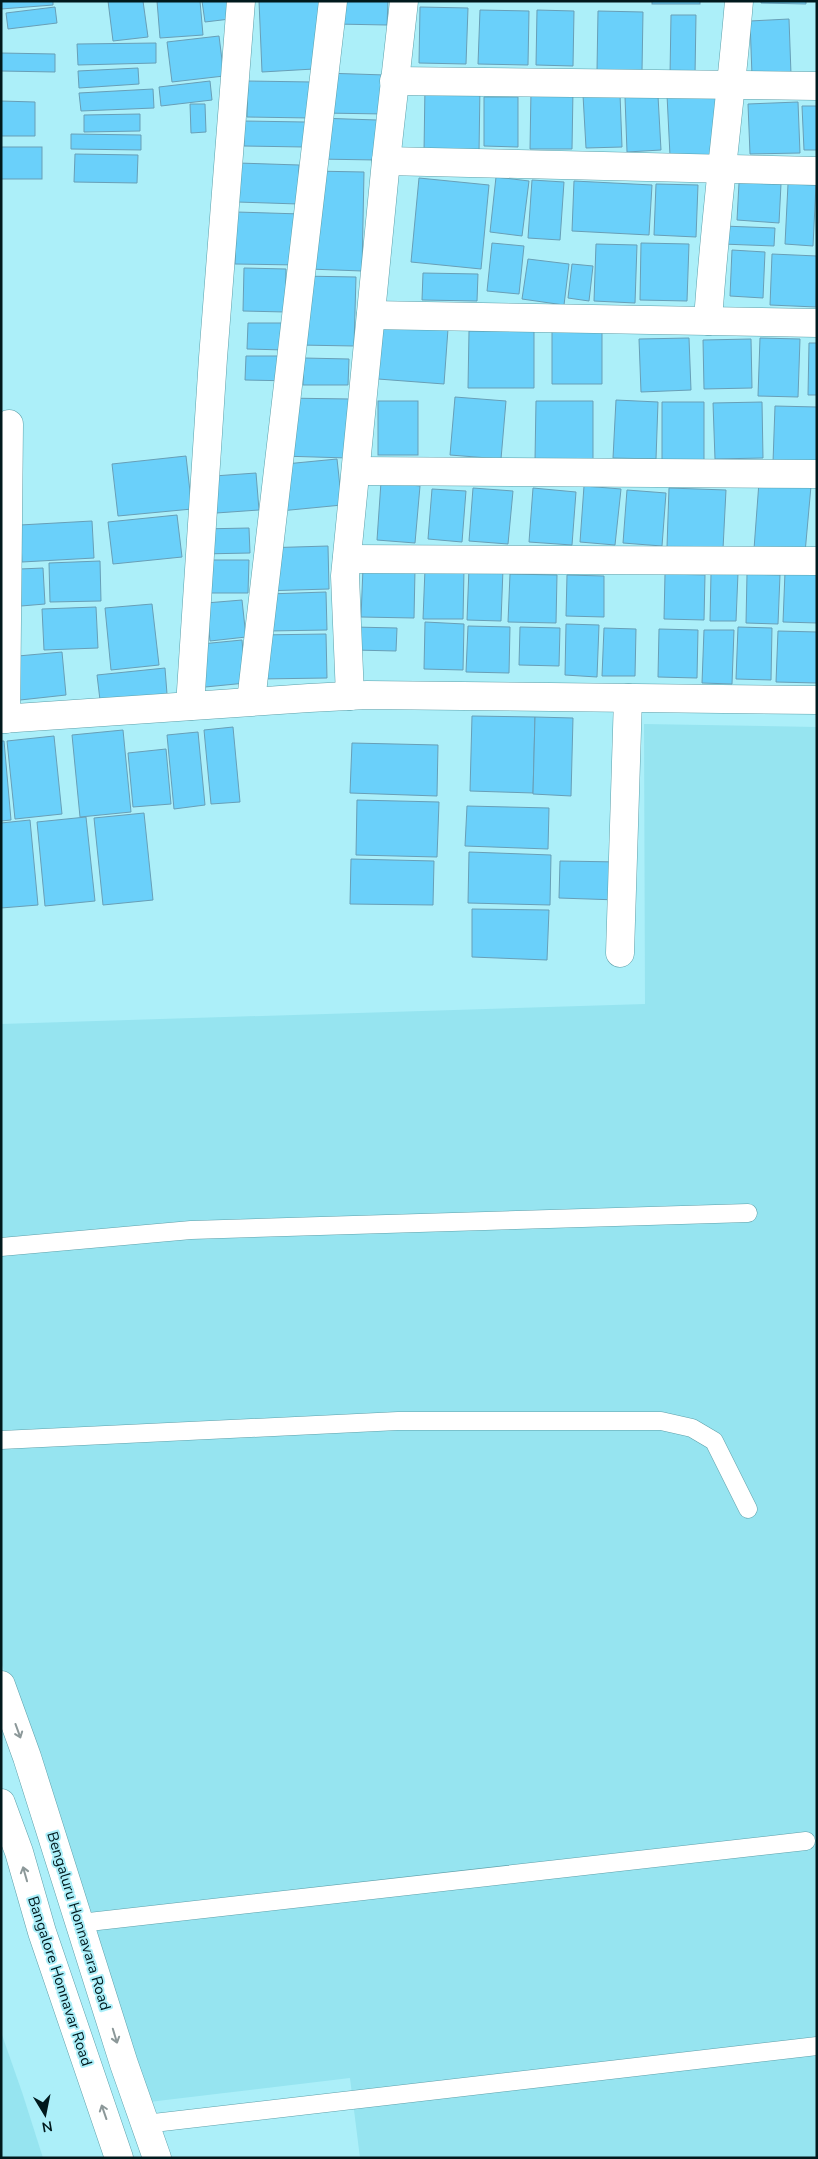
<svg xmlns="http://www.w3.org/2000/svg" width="818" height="2159" font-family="'Nunito Sans',sans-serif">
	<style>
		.built { fill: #96e4f0 }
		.building { fill: #6ad0fa; stroke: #689fb7 }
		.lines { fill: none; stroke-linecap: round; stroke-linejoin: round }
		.lane-casing { stroke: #5ea0aa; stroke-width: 19 }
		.street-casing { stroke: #5ea0aa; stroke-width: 29 }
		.primary-casing { stroke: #5ea0aa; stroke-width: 29 }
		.lane { stroke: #fff; stroke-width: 18 }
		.street { stroke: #fff; stroke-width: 28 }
		.primary { stroke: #fff; stroke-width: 28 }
		.oneway { stroke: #8c9899 }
		.labels { text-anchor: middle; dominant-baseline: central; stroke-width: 4; stroke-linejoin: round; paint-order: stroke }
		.street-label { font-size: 15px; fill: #00191d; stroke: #aceff9 }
	</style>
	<rect width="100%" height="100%" fill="#aceff9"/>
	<g class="built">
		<path d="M644,724L817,727V2158H360L350,2078L149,2102L1,1662V1024L645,1004Z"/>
		<path d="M1,2032L23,2095L43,2158H1Z"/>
	</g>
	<g class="building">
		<path d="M1,1H53V5L1,9Z"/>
		<path d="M108,1H143L148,37L113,41Z"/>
		<path d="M157,1H200L203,35L160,38Z"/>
		<path d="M202,1H228L230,19L205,22Z"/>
		<path d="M259,1H328L331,68L262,72Z"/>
		<path d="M335,1H388L387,25L335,24Z"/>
		<rect x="652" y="1" width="48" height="3"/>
		<path d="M761,1H806V4L761,3Z"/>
		<path d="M55,7L57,23L8,29L6,13Z"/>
		<path d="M420,7L468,8L466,64L419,63Z"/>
		<path d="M480,10L529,11L528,65L478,64Z"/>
		<path d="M537,10L574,11L573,66L536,65Z"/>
		<path d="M598,11L643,12L642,71L597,70Z"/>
		<path d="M671,15H696L695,75H670Z"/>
		<path d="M789,19L791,74L752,76L750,21Z"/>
		<path d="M219,36L224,76L172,82L167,42Z"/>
		<path d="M156,43V63L78,65L77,44Z"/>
		<path d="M1,53L55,54V72L1,71Z"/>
		<path d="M138,68L139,84L79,88L78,71Z"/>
		<path d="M324,73L385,75L384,114L323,113Z"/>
		<path d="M210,81L212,100L161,106L159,87Z"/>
		<path d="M248,81L312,82L311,118L247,117Z"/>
		<path d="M425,85L480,86L479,153L424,152Z"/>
		<path d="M153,89L154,108L81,111L79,93Z"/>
		<path d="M531,90H573L572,149H530Z"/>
		<path d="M718,92L720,154L670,156L667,95Z"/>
		<path d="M620,94L622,147L586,148L583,95Z"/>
		<path d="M658,96L661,150L627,152L625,97Z"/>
		<path d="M484,97H518V147L484,146Z"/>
		<path d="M1,101L35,102V136H1Z"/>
		<path d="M798,102L800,153L750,154L748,104Z"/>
		<path d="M190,104H205L206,132L191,133Z"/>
		<path d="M802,106H817V150H804Z"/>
		<path d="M140,114V131L84,132V115Z"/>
		<path d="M318,118L377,120L376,160L317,159Z"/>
		<path d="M244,121L305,122L304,147L244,146Z"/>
		<path d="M71,134L141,135V150L71,149Z"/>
		<rect x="1" y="147" width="41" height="32"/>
		<path d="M75,154L138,155L137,183L74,182Z"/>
		<path d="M238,163L299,165L298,204L237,202Z"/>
		<path d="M312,171L364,172L362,271L309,269Z"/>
		<path d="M496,177L529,181L522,236L490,232Z"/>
		<path d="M419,178L489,185L481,269L411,262Z"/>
		<path d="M532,180L564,182L560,240L528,238Z"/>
		<path d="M574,181L652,185L649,235L572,231Z"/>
		<path d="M739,183L781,184L779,223L737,220Z"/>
		<path d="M656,184L698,185L696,237L654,235Z"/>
		<path d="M788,184L816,185L813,246L785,244Z"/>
		<path d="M237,212L301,214L299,265L235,264Z"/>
		<path d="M723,226L775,228L774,246L722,244Z"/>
		<path d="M492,243L524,246L519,294L487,291Z"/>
		<path d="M641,243L689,244L687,301L640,300Z"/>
		<path d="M596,244L637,245L635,303L594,301Z"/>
		<path d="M732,250L765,252L763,298L730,296Z"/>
		<path d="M772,254L817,256L816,307L770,305Z"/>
		<path d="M528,259L569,264L564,305L522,299Z"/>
		<path d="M572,264L593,266L589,301L568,298Z"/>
		<path d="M244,268L286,269L285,312L243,311Z"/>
		<path d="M423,273L478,274L477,301L422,300Z"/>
		<path d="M300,276L356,277L354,346L299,345Z"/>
		<path d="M248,323H285V350L247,349Z"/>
		<path d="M382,324L448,329L444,384L378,379Z"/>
		<path d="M552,330L602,331V384H552Z"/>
		<path d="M469,331H534V388H468Z"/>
		<path d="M689,338L691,390L641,392L639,339Z"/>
		<path d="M760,338L800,339L798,397L758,396Z"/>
		<path d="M751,339L752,388L704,389L703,340Z"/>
		<path d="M809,343H817V395H808Z"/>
		<path d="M246,356H294L293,381L245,380Z"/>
		<path d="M304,358L349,359L348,385H303Z"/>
		<path d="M455,397L506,401L501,459L450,455Z"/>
		<path d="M282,398L350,399L348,458L281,456Z"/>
		<path d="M616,400L658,402L656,459L613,458Z"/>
		<rect x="378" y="401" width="40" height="54"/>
		<path d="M536,401H593V460H535Z"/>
		<path d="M662,402H704V462L662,461Z"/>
		<path d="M762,402L763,458L715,459L713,403Z"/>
		<path d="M775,406L817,407V463L773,462Z"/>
		<path d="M186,456L192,509L118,516L112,464Z"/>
		<path d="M337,459L342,505L280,511L275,465Z"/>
		<path d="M256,473L259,510L202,514L200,477Z"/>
		<path d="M381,482L420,486L415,543L377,540Z"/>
		<path d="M759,482L811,486L805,553L754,549Z"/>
		<path d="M584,486L621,489L615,545L580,542Z"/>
		<path d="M473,488L513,491L508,544L469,541Z"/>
		<path d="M533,488L576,492L572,545L529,542Z"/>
		<path d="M669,488L726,490L723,549L667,547Z"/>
		<path d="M432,489L466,491L462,542L428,539Z"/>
		<path d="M627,490L666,493L662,546L623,543Z"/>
		<path d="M177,515L182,557L113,564L108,522Z"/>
		<path d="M92,521L94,558L22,562L20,525Z"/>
		<path d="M249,528L250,553L201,554L200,529Z"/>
		<path d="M328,546L329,589L262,591V548Z"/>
		<path d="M191,560H249L248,593H190Z"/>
		<path d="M100,561L101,601L50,602L49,563Z"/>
		<path d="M43,568L45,604L21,606L20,569Z"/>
		<path d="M363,568L415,570L414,618L361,617Z"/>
		<path d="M469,568L503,569L501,621L467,620Z"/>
		<path d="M425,569L464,570L463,619H423Z"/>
		<path d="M785,572L817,573V623L783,622Z"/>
		<path d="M711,573H738L736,621H710Z"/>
		<path d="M510,574L557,575L556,623L508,622Z"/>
		<path d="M665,574L705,575L704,620L664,619Z"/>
		<path d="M747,574L780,575L778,624L746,623Z"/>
		<path d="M567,575L604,576V617L566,616Z"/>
		<path d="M326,592L327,630L269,631L268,594Z"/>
		<path d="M242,600L246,637L210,641L206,603Z"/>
		<path d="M152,604L159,665L111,670L105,608Z"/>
		<path d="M96,607L98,648L44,650L42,609Z"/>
		<path d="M425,622L464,624L463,670L424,669Z"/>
		<path d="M566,624L599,625L597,677L565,675Z"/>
		<path d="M468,626L510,627L509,673L466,672Z"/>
		<path d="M354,627L397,628L396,651L354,650Z"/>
		<path d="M520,627L560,628L559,666L519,665Z"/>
		<path d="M738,627L772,628L771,680L736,679Z"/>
		<path d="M604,628L636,629L635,676H602Z"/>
		<path d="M659,629L698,630L697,678L658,677Z"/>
		<path d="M704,630H734L732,684L702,683Z"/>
		<path d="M778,631L817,632V683L776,682Z"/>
		<path d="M326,634L327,678L259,679L258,635Z"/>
		<path d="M242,640L246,683L195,688L191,645Z"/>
		<path d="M62,652L66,695L11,701L7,657Z"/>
		<path d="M165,668L167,694L100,700L97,675Z"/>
		<path d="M472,716L535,717L533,793L470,791Z"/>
		<path d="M535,717L573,718L571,796L533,794Z"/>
		<path d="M233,727L240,802L211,804L204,730Z"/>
		<path d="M123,730L131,812L80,817L72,735Z"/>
		<path d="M198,732L205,805L174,809L167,735Z"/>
		<path d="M54,736L62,814L15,819L7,741Z"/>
		<path d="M1,741H4L11,820L1,821Z"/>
		<path d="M352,743L438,745L437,796L350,793Z"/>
		<path d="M166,749L171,804L133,807L128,753Z"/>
		<path d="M357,800L439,802L437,857L356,855Z"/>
		<path d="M467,806L549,808L548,849L465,846Z"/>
		<path d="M144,813L153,900L103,905L94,818Z"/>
		<path d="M86,817L95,901L45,906L37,822Z"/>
		<path d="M30,820L38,905L1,908V823Z"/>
		<path d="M469,852L551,855L550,905L468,903Z"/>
		<path d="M351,859L434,861L433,905L350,904Z"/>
		<path d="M560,861L619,862L618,900L559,898Z"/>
		<path d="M472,909L549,910L547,960L472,957Z"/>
	</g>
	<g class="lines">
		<defs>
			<g id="lane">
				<path d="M1,1247L191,1230L748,1213"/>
				<path d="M1,1440L398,1421H661L692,1428L714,1441L748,1509"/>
				<path d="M80,1923L806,1841"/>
				<path d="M145,2124L817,2046"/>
			</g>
			<g id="street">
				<path d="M394,81L817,86"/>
				<path d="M386,161L817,171"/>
				<path d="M371,315L817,323"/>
				<path d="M708,321C715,214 730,108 739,1"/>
				<path d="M356,471L817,474"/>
				<path d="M347,559L817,561"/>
				<path d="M350,696L345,576L386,161L404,1"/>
				<path d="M251,701L333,1"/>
				<path d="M190,706L213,358L241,1"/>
				<path d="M1,719L309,698L367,695L817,700"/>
				<path d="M6,719L9,424"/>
				<path d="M620,953L628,698"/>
			</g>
			<g id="primary">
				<path d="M1,1685L27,1757L124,2064L157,2158"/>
				<path d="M1,1803L19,1852L42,1932L119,2158"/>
			</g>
		</defs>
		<use href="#lane" class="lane-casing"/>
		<use href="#street" class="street-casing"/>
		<use href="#primary" class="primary-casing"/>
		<use href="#lane" class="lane"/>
		<use href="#street" class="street"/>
		<use href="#primary" class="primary"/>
	</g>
	<defs><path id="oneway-shaft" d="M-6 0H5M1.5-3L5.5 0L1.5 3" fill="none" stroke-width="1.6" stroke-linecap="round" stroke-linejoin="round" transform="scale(1.25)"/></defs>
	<g class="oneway">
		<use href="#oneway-shaft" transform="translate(18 1731) rotate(70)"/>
		<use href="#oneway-shaft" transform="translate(25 1874) rotate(-106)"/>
		<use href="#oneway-shaft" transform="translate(115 2036) rotate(73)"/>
		<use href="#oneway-shaft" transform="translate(104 2112) rotate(-109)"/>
	</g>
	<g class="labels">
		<g class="street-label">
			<text transform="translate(79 1921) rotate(73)">Bengaluru Honnavara Road</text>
			<text transform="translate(60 1981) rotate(72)">Bangalore Honnavar Road</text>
		</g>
	</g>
	<rect width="818" height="2159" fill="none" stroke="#00191d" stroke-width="5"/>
	<g transform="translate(45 2114) rotate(170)" stroke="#aceff9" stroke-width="4" paint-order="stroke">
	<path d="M0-4L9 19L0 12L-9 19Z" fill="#00191d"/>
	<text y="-8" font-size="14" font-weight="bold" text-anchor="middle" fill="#00191d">N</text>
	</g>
</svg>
